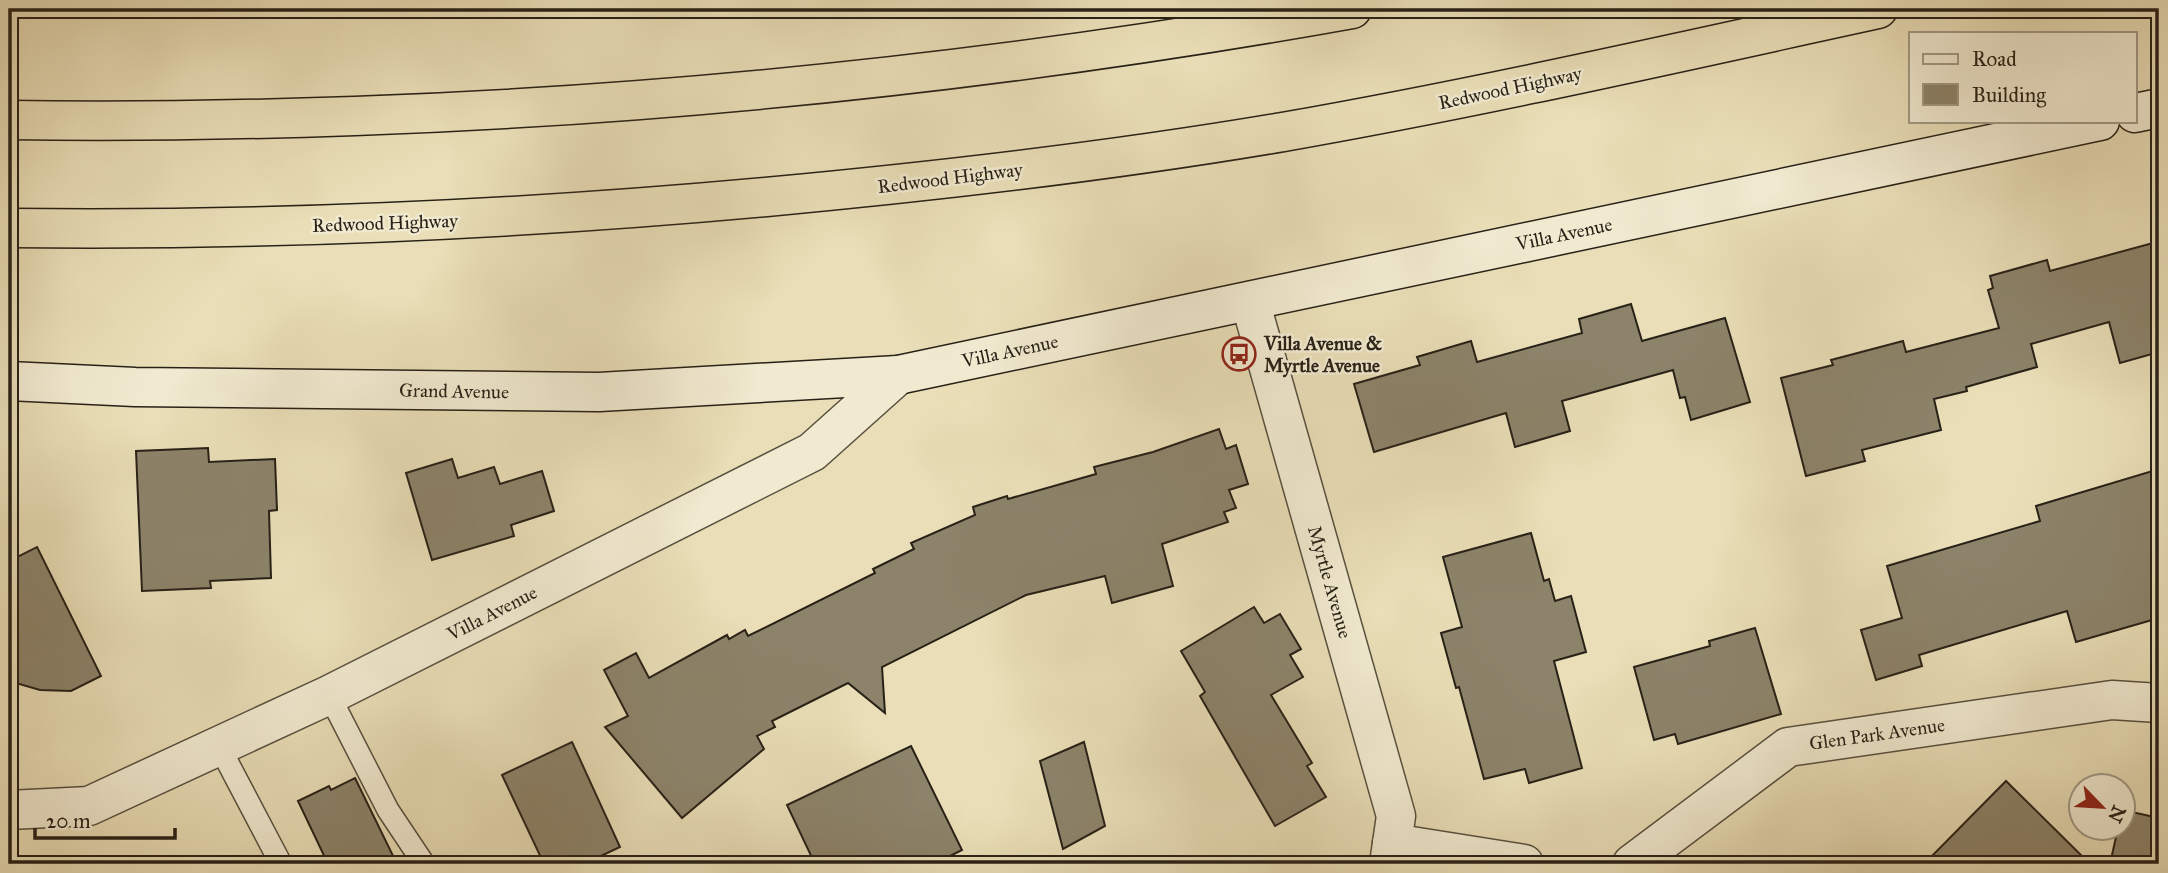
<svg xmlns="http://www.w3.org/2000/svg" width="2168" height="873" font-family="'IM FELL Great Primer',serif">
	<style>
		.building { fill: #8c836a; stroke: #282117; stroke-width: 2 }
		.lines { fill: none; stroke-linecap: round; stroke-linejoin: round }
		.lane-casing { stroke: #58503f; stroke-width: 24 }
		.street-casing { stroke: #58503f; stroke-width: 41 }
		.secondary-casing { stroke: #282117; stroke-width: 41 }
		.highway-casing { stroke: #282117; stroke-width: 41 }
		.lane { stroke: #f1ead0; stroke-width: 21 }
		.street { stroke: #f1ead0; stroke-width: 38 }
		.secondary { stroke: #f1ead0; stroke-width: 38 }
		.highway { stroke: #e9deb7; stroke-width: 38 }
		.labels { text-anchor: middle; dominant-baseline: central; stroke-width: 5; stroke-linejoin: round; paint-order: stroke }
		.street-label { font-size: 19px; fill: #282117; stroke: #f1ead0 }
		.poi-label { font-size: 19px; font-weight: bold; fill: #282117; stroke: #f1ead0; text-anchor: start }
	</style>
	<rect width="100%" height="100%" fill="#e9deb7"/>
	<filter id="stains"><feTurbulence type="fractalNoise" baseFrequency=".00286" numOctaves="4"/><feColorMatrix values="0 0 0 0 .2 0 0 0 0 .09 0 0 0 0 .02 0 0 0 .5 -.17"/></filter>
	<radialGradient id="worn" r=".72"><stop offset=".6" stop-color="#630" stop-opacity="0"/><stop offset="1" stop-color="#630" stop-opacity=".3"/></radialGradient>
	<g class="building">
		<path d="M2153,243L2159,265V352L2120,363L2109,322L2031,344L2037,367L1966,387L1967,391L1934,399L1941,430L1862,450L1865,461L1806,476L1781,378L1833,365L1831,360L1903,341L1906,352L1999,328L1988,290L1993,288L1990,276L2047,260L2050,271Z"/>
		<path d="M1631,304L1642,341L1725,318L1750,402L1691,420L1685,397L1680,398L1673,370L1562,401L1570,431L1515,447L1506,413L1374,452L1354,384L1420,365L1417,357L1471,341L1477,362L1582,333L1579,319Z"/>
		<path d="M1219,429L1226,449L1236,445L1248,484L1229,490L1236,508L1224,512L1228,522L1162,544L1173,586L1112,603L1105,576L1026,595L882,667L885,713L848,683L772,721L775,727L757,736L764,749L682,818L605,727L628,716L604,670L636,653L649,678L727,635L729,639L745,630L748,636L875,573L873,569L914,549L911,543L975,515L973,507L1007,496L1008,499L1096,474L1094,467L1153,452Z"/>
		<path d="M208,448L209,462L275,459L277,510L269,511L271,578L210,581L211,588L142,591L136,451Z"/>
		<path d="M452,459L458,478L494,467L500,484L542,471L554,511L511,525L514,536L432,560L406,473Z"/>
		<path d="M2159,469V618L2076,642L2067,611L1919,655L1922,666L1876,680L1861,630L1902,618L1887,566L2040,521L2036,506Z"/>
		<path d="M1531,533L1544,581L1549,579L1555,601L1571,596L1586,652L1554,661L1582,768L1529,783L1525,769L1484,779L1459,687L1456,688L1441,633L1462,627L1443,557Z"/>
		<path d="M37,547L101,676L71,691L40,690L9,681V561Z"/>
		<path d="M1254,607L1264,623L1280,614L1301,649L1290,655L1303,677L1271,695L1312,763L1307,766L1326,797L1275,826L1200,696L1205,692L1181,651Z"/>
		<path d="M1755,628L1781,714L1678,744L1675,734L1654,740L1634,667L1710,646L1709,641Z"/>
		<path d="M572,742L620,847L584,864H544L502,775Z"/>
		<path d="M1084,742L1105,826L1063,849L1040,761Z"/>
		<path d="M911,746L962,850L934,864H815L787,805Z"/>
		<path d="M355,778L397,864H328L298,801L329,786L331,790Z"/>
		<path d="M2006,781L2090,864H1924Z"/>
		<path d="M2123,810L2159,818V864H2110L2118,828H2123Z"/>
	</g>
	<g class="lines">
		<defs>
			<g id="lane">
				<path d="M329,695L388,810L424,864"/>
				<path d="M219,746L281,864"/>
			</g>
			<g id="street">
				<path d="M1250,301L1396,816L1389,864"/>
				<path d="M9,810L89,806L329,695L812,452L898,375"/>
				<path d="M1392,843L1524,864"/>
				<path d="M1632,864L1788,747L2112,700L2159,703"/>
			</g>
			<g id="secondary">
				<path d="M2135,113L2159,108"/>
				<path d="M9,381L135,387L599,392L898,375L2100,121"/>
			</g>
			<g id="highway">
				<path d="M9,120C124,122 239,120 355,116C689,104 1022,68 1352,9"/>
				<path d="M9,228C262,231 514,220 766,197C939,181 1112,161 1283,132C1483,97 1680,52 1878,9"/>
			</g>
		</defs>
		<use href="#lane" class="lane-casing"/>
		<use href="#street" class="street-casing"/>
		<use href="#secondary" class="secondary-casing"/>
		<use href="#highway" class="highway-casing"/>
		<use href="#lane" class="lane"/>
		<use href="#street" class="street"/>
		<use href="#secondary" class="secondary"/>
		<use href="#highway" class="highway"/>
	</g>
	<defs>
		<symbol id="bus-ring" viewBox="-11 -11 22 22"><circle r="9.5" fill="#f1ead0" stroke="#8f2418" stroke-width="1.5"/><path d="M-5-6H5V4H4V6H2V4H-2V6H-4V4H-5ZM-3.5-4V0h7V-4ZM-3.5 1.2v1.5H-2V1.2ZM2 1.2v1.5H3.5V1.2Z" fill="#8f2418"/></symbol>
	</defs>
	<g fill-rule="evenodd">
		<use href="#bus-ring" x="1220" y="335" width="38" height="38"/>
	</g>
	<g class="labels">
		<g class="street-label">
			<text transform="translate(1510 88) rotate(-12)">Redwood Highway</text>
			<text transform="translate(950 178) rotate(-7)">Redwood Highway</text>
			<text transform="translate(385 223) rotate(-2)">Redwood Highway</text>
			<text transform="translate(1564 234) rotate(-12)">Villa Avenue</text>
			<text transform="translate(1010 351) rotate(-12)">Villa Avenue</text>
			<text transform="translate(454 391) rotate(1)">Grand Avenue</text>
			<text transform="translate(1330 582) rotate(74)">Myrtle Avenue</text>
			<text transform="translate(492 613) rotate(-27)">Villa Avenue</text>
			<text transform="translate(1877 734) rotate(-8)">Glen Park Avenue</text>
		</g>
		<g class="poi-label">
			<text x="1264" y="343">Villa Avenue &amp;<tspan x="1264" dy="22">Myrtle Avenue</tspan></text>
		</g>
	</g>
	<rect width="2168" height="873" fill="none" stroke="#e9deb7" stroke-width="35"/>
	<rect x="10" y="10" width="2147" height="852" fill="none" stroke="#282117" stroke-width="3.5"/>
	<rect x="18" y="18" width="2133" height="838" fill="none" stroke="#282117" stroke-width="2"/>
	<rect x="1909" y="32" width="228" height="91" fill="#f1ead0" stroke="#a19a86" stroke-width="2"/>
	<rect x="1923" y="54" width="35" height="10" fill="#f1ead0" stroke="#a19a86" stroke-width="2"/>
	<text x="1972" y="66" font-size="21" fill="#282117">Road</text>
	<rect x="1923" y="84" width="35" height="21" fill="#8c836a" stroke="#a19a86" stroke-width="2"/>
	<text x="1972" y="102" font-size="21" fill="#282117">Building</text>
	<g transform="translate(2102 807) rotate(115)"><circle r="33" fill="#f1ead0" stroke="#a19a86" stroke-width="2"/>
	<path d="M0-5L12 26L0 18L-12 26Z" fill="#8f2418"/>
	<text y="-10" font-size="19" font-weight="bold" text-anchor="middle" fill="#282117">N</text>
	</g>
	<path d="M35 828v10h140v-10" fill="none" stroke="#282117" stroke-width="3.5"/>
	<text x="46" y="828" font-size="21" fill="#282117" stroke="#f1ead0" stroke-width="5" paint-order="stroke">20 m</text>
	<rect width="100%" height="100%" filter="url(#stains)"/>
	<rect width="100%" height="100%" fill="url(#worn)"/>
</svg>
